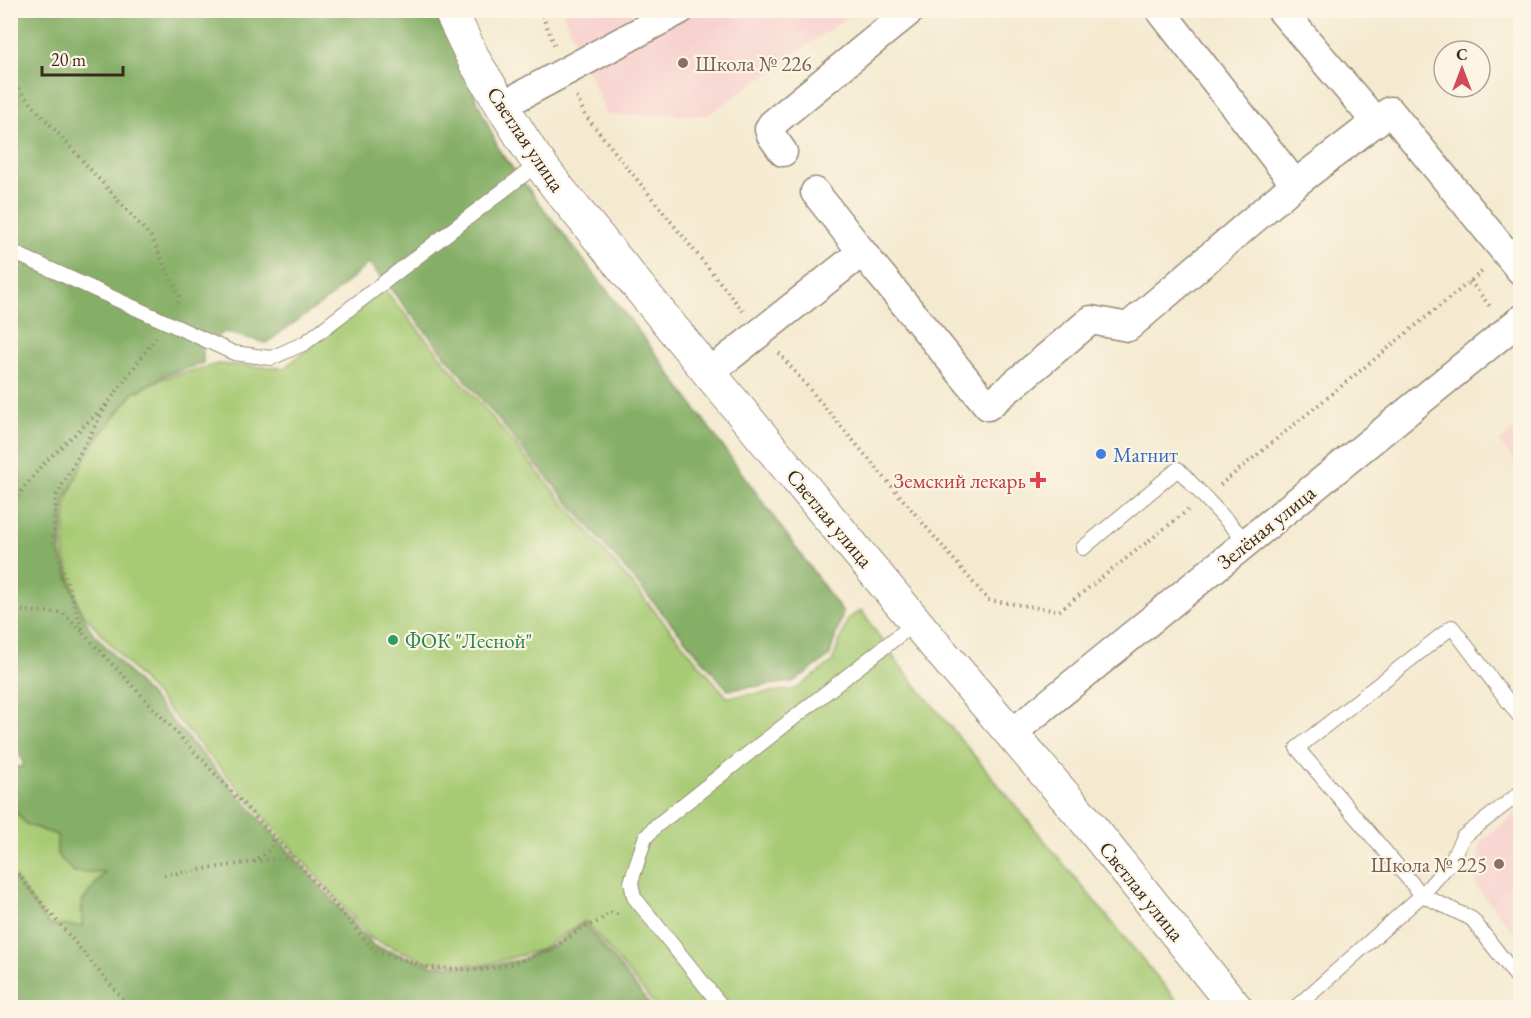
<svg xmlns="http://www.w3.org/2000/svg" width="1531" height="1018" font-family="'EB Garamond',serif">
	<style>
		.built { fill: #f7d0cd }
		.green { fill: #a7cb74; stroke: #717a49; stroke-width: 1.5 }
		.forest { fill: #85af66; stroke: #606c42; stroke-width: 1.5 }
		.lines { fill: none; stroke-linecap: round; stroke-linejoin: round }
		.service-casing { stroke: #988a77; stroke-width: 16 }
		.minor-casing { stroke: #988a77; stroke-width: 31 }
		.tertiary-casing { stroke: #988a77; stroke-width: 35 }
		.path { stroke: #988a77; stroke-width: 4; stroke-dasharray: 1.5 4.5; stroke-linecap: butt }
		.service { stroke: #fff; stroke-width: 14 }
		.minor { stroke: #fff; stroke-width: 28 }
		.tertiary { stroke: #fff; stroke-width: 33 }
		.education-dot { fill: #8d6e63; stroke: #fcf5e5; stroke-width: 2 }
		.shop-dot { fill: #3f7fe0; stroke: #fcf5e5; stroke-width: 2 }
		.health-dot { fill: #e0444e; stroke: #fcf5e5; stroke-width: 2 }
		.leisure-dot { fill: #2e9e5b; stroke: #fcf5e5; stroke-width: 2 }
		.labels { text-anchor: middle; dominant-baseline: central; stroke-width: 4.5; stroke-linejoin: round; paint-order: stroke }
		.education-label { font-size: 21px; fill: #785e54; stroke: #fcf5e5; text-anchor: start }
		.street-label { font-size: 21px; fill: #3b2a1e; stroke: #fcf5e5 }
		.shop-label { font-size: 21px; fill: #366cbe; stroke: #fcf5e5; text-anchor: start }
		.health-label { font-size: 21px; fill: #be3a42; stroke: #fcf5e5; text-anchor: end }
		.leisure-label { font-size: 21px; fill: #27864d; stroke: #fcf5e5; text-anchor: start }
	</style>
	<rect width="100%" height="100%" fill="#fcf5e5"/>
	<filter id="ink" filterUnits="userSpaceOnUse"><feTurbulence type="fractalNoise" baseFrequency=".0167" numOctaves="2"/><feDisplacementMap in="SourceGraphic" scale="12" xChannelSelector="R" yChannelSelector="G"/><feConvolveMatrix kernelMatrix="1 2 1 2 8 2 1 2 1" color-interpolation-filters="sRGB"/></filter>
	<filter id="wash" filterUnits="userSpaceOnUse"><feTurbulence type="fractalNoise" baseFrequency=".008" numOctaves="4" result="noise"/><feDisplacementMap in="SourceGraphic" scale="24" xChannelSelector="R" yChannelSelector="G"/><feGaussianBlur stdDeviation="1.35" result="paint"/><feColorMatrix in="noise" values="0 0 0 0 0 0 0 0 0 0 0 0 0 0 0 0 0 1.4 0 .05"/><feComposite in="paint" operator="in"/></filter>
	<g filter="url(#wash)">
		<rect width="100%" height="100%" fill="#f4ead0"/>
		<g class="built">
			<path d="M562,11H856L708,115H607Z"/>
			<path d="M1520,424V467L1499,442Z"/>
			<path d="M1520,810V940L1476,886L1480,842Z"/>
		</g>
		<g class="green">
			<path d="M384,289L727,697L796,689L832,662L848,619L861,610L896,661L1182,1007H657L585,921L540,950L485,965L429,962L372,939L80,610L64,555L66,503L86,453L134,393L164,378L218,364L284,368Z"/>
			<path d="M11,806L26,824L57,835L105,871L82,902V926L49,925L11,873Z"/>
		</g>
		<path class="forest" d="M11,11H437L500,152L653,350L843,613L829,657L793,682L728,690L522,448L369,263L329,298L266,343L224,332L203,347V363L163,376L134,392L95,440L64,501L61,554L79,609L91,630L374,946L432,965L484,967L520,960L554,945L584,923L652,1007H11L10,873L49,925L82,926V902L105,872H74L57,855V835L26,824L11,806V768L24,766L18,750H10Z"/>
	</g>
	<g filter="url(#ink)">
		<g class="lines">
			<defs>
				<g id="service">
					<path d="M10,251L234,353L271,358L305,343L539,163"/>
					<path d="M1083,548L1178,469L1247,542"/>
					<path d="M1520,717L1452,627L1297,748L1422,895L1472,919L1520,981"/>
					<path d="M723,1008L634,897L631,882L645,838L656,826L916,622"/>
					<path d="M1295,1008L1422,895L1450,863L1463,837L1520,793"/>
				</g>
				<g id="minor">
					<path d="M1281,10L1376,122"/>
					<path d="M503,105L680,10"/>
					<path d="M783,152L771,135L769,129L772,124L911,10"/>
					<path d="M1295,184L1390,111L1520,270"/>
					<path d="M815,192L862,252"/>
					<path d="M709,373L862,252L988,406L1091,320L1128,327L1295,184L1160,10"/>
					<path d="M1011,734L1520,320"/>
				</g>
				<path id="tertiary" d="M450,10L475,62L531,152L558,188L709,373L935,645L1082,816L1236,1008"/>
			</defs>
			<use href="#service" class="service-casing"/>
			<use href="#minor" class="minor-casing"/>
			<use href="#tertiary" class="tertiary-casing"/>
			<g class="path">
				<path d="M540,10L555,46"/>
				<path d="M10,80L151,237L180,298L176,306"/>
				<path d="M577,97L585,115L743,311"/>
				<path d="M1470,281L1492,309"/>
				<path d="M156,337L108,403L56,496L53,540L84,634L293,857L375,951L431,968L484,970L519,962L551,949L582,929L599,921L610,912L621,915"/>
				<path d="M779,353L988,600L1059,611L1188,510"/>
				<path d="M1220,485L1484,270"/>
				<path d="M10,506L41,466L106,405"/>
				<path d="M10,610L63,613L83,632"/>
				<path d="M254,862L293,857"/>
				<path d="M10,865L130,1008"/>
				<path d="M164,875L253,862L271,849L273,838"/>
			</g>
			<use href="#service" class="service"/>
			<use href="#minor" class="minor"/>
			<use href="#tertiary" class="tertiary"/>
		</g>
	</g>
	<g class="education-dot">
		<circle cx="683" cy="63" r="6"/>
		<circle cx="1499" cy="864" r="6"/>
	</g>
	<circle class="shop-dot" cx="1101" cy="454" r="6"/>
	<path class="health-dot" d="M1035 471h6v6h6v6h-6v6h-6v-6h-6v-6h6z"/>
	<circle class="leisure-dot" cx="393" cy="640" r="6"/>
	<g class="labels">
		<g class="education-label">
			<text x="695" y="63">Школа № 226</text>
			<text x="1487" y="864" text-anchor="end">Школа № 225</text>
		</g>
		<g class="street-label">
			<text transform="translate(526 139) rotate(56)">Светлая улица</text>
			<text transform="translate(830 518) rotate(50)">Светлая улица</text>
			<text transform="translate(1266 527) rotate(-39)">Зелёная улица</text>
			<text transform="translate(1142 891) rotate(51)">Светлая улица</text>
		</g>
		<g class="shop-label">
			<text x="1113" y="454">Магнит</text>
		</g>
		<g class="health-label">
			<text x="1026" y="480">Земский лекарь</text>
		</g>
		<g class="leisure-label">
			<text x="405" y="640">ФОК "Лесной"</text>
		</g>
	</g>
	<rect width="1531" height="1018" fill="none" stroke="#fcf5e5" stroke-width="36"/>
	<g transform="translate(1462 69)"><circle r="28" fill="#fcf5e5" stroke="#afa495" stroke-width="1.5"/>
	<path d="M0-4.5L10 22L0 15L-10 22Z" fill="#d1495b"/>
	<text y="-9" font-size="16" font-weight="bold" text-anchor="middle" fill="#3b2a1e">С</text>
	</g>
	<path d="M42 66v9h81v-9" fill="none" stroke="#3b2a1e" stroke-width="3"/>
	<text x="51" y="66" font-size="18" fill="#3b2a1e" stroke="#fcf5e5" stroke-width="4.5" paint-order="stroke">20 m</text>
</svg>
